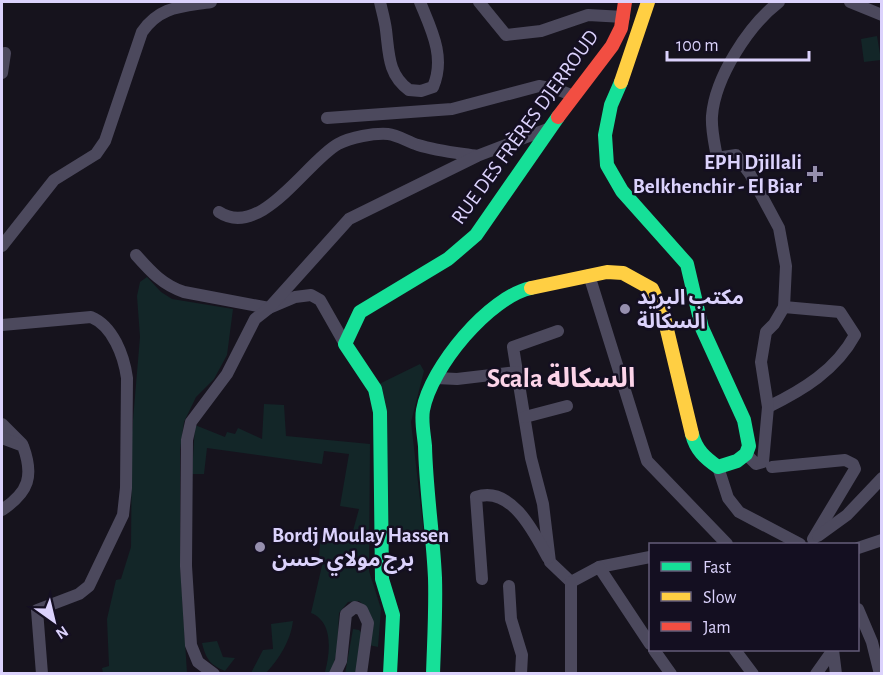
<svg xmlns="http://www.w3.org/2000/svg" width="883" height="675" font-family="'Alegreya Sans','Noto Sans Arabic',sans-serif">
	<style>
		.green { fill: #132628 }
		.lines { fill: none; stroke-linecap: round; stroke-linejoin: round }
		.street { stroke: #4c495d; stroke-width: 12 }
		.fast { stroke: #16e098; stroke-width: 14 }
		.slow { stroke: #ffcf43; stroke-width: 14 }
		.jam { stroke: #f24e42; stroke-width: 14 }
		.poi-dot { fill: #968fae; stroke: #140f21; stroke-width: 2 }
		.labels { text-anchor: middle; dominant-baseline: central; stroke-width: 5; stroke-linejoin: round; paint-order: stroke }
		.street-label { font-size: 21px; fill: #dbd2fc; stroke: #140f21 }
		.poi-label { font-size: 21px; font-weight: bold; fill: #dbd2fc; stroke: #140f21; text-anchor: start }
		.district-label { font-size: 27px; font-weight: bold; fill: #fcd4e9; stroke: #140f21 }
	</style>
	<rect width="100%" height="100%" fill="#16131d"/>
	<g class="green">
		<path d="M877,36L881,60L864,62L861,39Z"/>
		<path d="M147,277L161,292L172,299L233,309L227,355L214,379L196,397L184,422L180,450V564L187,673H103L102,668L109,666L107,619L116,580L121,579L131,547L132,432L140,337L137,296L140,282Z"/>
		<path d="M420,364L424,371L411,422L424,534L383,541L375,386Z"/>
		<path d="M264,404L284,405L286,436L370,444L369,571L381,609L378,647L369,645C372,626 375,615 359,601L348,602L339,613L337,652L331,673H321L325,672C330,653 334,622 311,613L324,557L319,556L321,534L351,538L359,509L340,506L349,454L324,451L322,464L207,448L204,474H192L195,425L225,437L227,432L235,434L238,428L262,439Z"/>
		<path d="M293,621C291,640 279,659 266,673H251L263,650L273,649L271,624Z"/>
		<path d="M353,629L359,630L363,635L358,673L345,674Z"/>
		<path d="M217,641L223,657L235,658L225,671C210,665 206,659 202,643Z"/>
	</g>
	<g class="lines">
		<g class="street">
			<path d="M380,2C382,11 385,21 386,30C389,54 388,75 409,90L421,91L433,87C446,57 431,29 420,2"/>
			<path d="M479,2L506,35L541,31L588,15L624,17"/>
			<path d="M850,2L882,15"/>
			<path d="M2,73L5,53"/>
			<path d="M327,118L452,109L539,86L556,89L574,96"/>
			<path d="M219,212C261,240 307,161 338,144C351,137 374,133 388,134C398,135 408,142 418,145C437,151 458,153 477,156"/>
			<path d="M2,246L54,180L96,154L105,141L142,32C160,6 181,7 211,2"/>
			<path d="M136,255C151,272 163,285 184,292L269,308L295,297L311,295L320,300L345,344"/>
			<path d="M589,275L647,461L727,544"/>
			<path d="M2,325L91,317C113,326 124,356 127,378L126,488L123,515L89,586L79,594L37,610L42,674"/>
			<path d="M517,372L513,347L558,331"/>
			<path d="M436,378L457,379L517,372L531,458L543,504L550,562L571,582"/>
			<path d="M768,407C803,390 836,370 855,335L840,312L784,307"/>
			<path d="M525,417L567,406"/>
			<path d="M2,424L22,444"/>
			<path d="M2,438L23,446C34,476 29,492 2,510"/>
			<path d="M746,454L756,464L763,462L768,407L761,362L766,332L774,324L784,307L786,266L779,228L750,174L736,155L717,158C715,145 711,130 712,116C715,77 749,25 779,2"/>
			<path d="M718,467L728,498L739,512L800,544"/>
			<path d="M772,467L845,460L853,464L855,469L813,539"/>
			<path d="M818,536L847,515L882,478"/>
			<path d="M858,548L882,540"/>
			<path d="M599,567L650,557"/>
			<path d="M482,579L476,497C511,485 534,532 548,558"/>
			<path d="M571,582L599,567L650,644"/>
			<path d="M509,586L511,619L522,655L521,674"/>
			<path d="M858,609L872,642L880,674"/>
			<path d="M654,650L671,674"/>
			<path d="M735,650L753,674"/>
			<path d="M833,650L836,674"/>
			<path d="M214,674L198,662L191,645L186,566L187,440L191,422L227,374L255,319L269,308L349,219L477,156L550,128"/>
			<path d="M335,674L341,661L346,614L355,607L362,610L368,623L361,674"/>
			<path d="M571,674V582"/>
			<path d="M816,674L833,650"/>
		</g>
		<g class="fast">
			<path d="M621,82L611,105L605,135L607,165L622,191L687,264L702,328L744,420L749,446L746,454L737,461L718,467C705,458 696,450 692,434"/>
			<path d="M390,674L393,615L382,579L380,412L375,389L345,344L360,312L448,259L476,235L558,117"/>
			<path d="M433,674C434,642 436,610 435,578C433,534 426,490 425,446C424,435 421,421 423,410C431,367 489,297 531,288"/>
		</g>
		<g class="slow">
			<path d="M621,82L648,2"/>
			<path d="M531,288L607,272L623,273L652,289L663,313L692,434"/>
		</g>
		<path class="jam" d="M558,117L612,46L621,28L625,2"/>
	</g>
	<g class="poi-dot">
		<path d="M812 165h6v6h6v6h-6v6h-6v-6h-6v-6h6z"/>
		<circle cx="625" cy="309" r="6"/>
		<circle cx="260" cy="547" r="6"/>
	</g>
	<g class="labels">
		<g class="street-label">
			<text transform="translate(525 127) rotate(-54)">RUE DES FRÈRES DJERROUD</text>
		</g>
		<g class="poi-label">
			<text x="802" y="162" text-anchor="end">EPH Djillali<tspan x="802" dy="24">Belkhenchir - El Biar</tspan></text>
			<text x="637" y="297">مكتب البريد<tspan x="637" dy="24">السكالة</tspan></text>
			<text x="272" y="535">Bordj Moulay Hassen<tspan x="272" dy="24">برج مولاي حسن</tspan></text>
		</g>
		<g class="district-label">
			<text x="561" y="378">Scala السكالة</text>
		</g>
	</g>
	<rect width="883" height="675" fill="none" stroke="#dbd2fc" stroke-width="6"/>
	<rect x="649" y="543" width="210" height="108" fill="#140f21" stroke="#645d79" stroke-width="1.5"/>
	<rect x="661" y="562" width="30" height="9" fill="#16e098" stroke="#645d79" stroke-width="1.5"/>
	<text x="703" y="573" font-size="18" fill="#dbd2fc">Fast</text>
	<rect x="661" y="592" width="30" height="9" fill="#ffcf43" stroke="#645d79" stroke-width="1.5"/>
	<text x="703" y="603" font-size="18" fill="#dbd2fc">Slow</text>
	<rect x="661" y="622" width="30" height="9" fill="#f24e42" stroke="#645d79" stroke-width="1.5"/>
	<text x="703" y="633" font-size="18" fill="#dbd2fc">Jam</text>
	<g transform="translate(54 621) rotate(146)" stroke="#140f21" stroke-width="4.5" paint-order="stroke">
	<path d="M0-4.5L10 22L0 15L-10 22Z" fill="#dbd2fc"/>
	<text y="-9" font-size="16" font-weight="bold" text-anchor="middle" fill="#dbd2fc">N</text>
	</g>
	<path d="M667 51v9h142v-9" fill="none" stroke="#dbd2fc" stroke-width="3"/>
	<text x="676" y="51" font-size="18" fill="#dbd2fc" stroke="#140f21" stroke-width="4.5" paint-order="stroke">100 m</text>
</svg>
